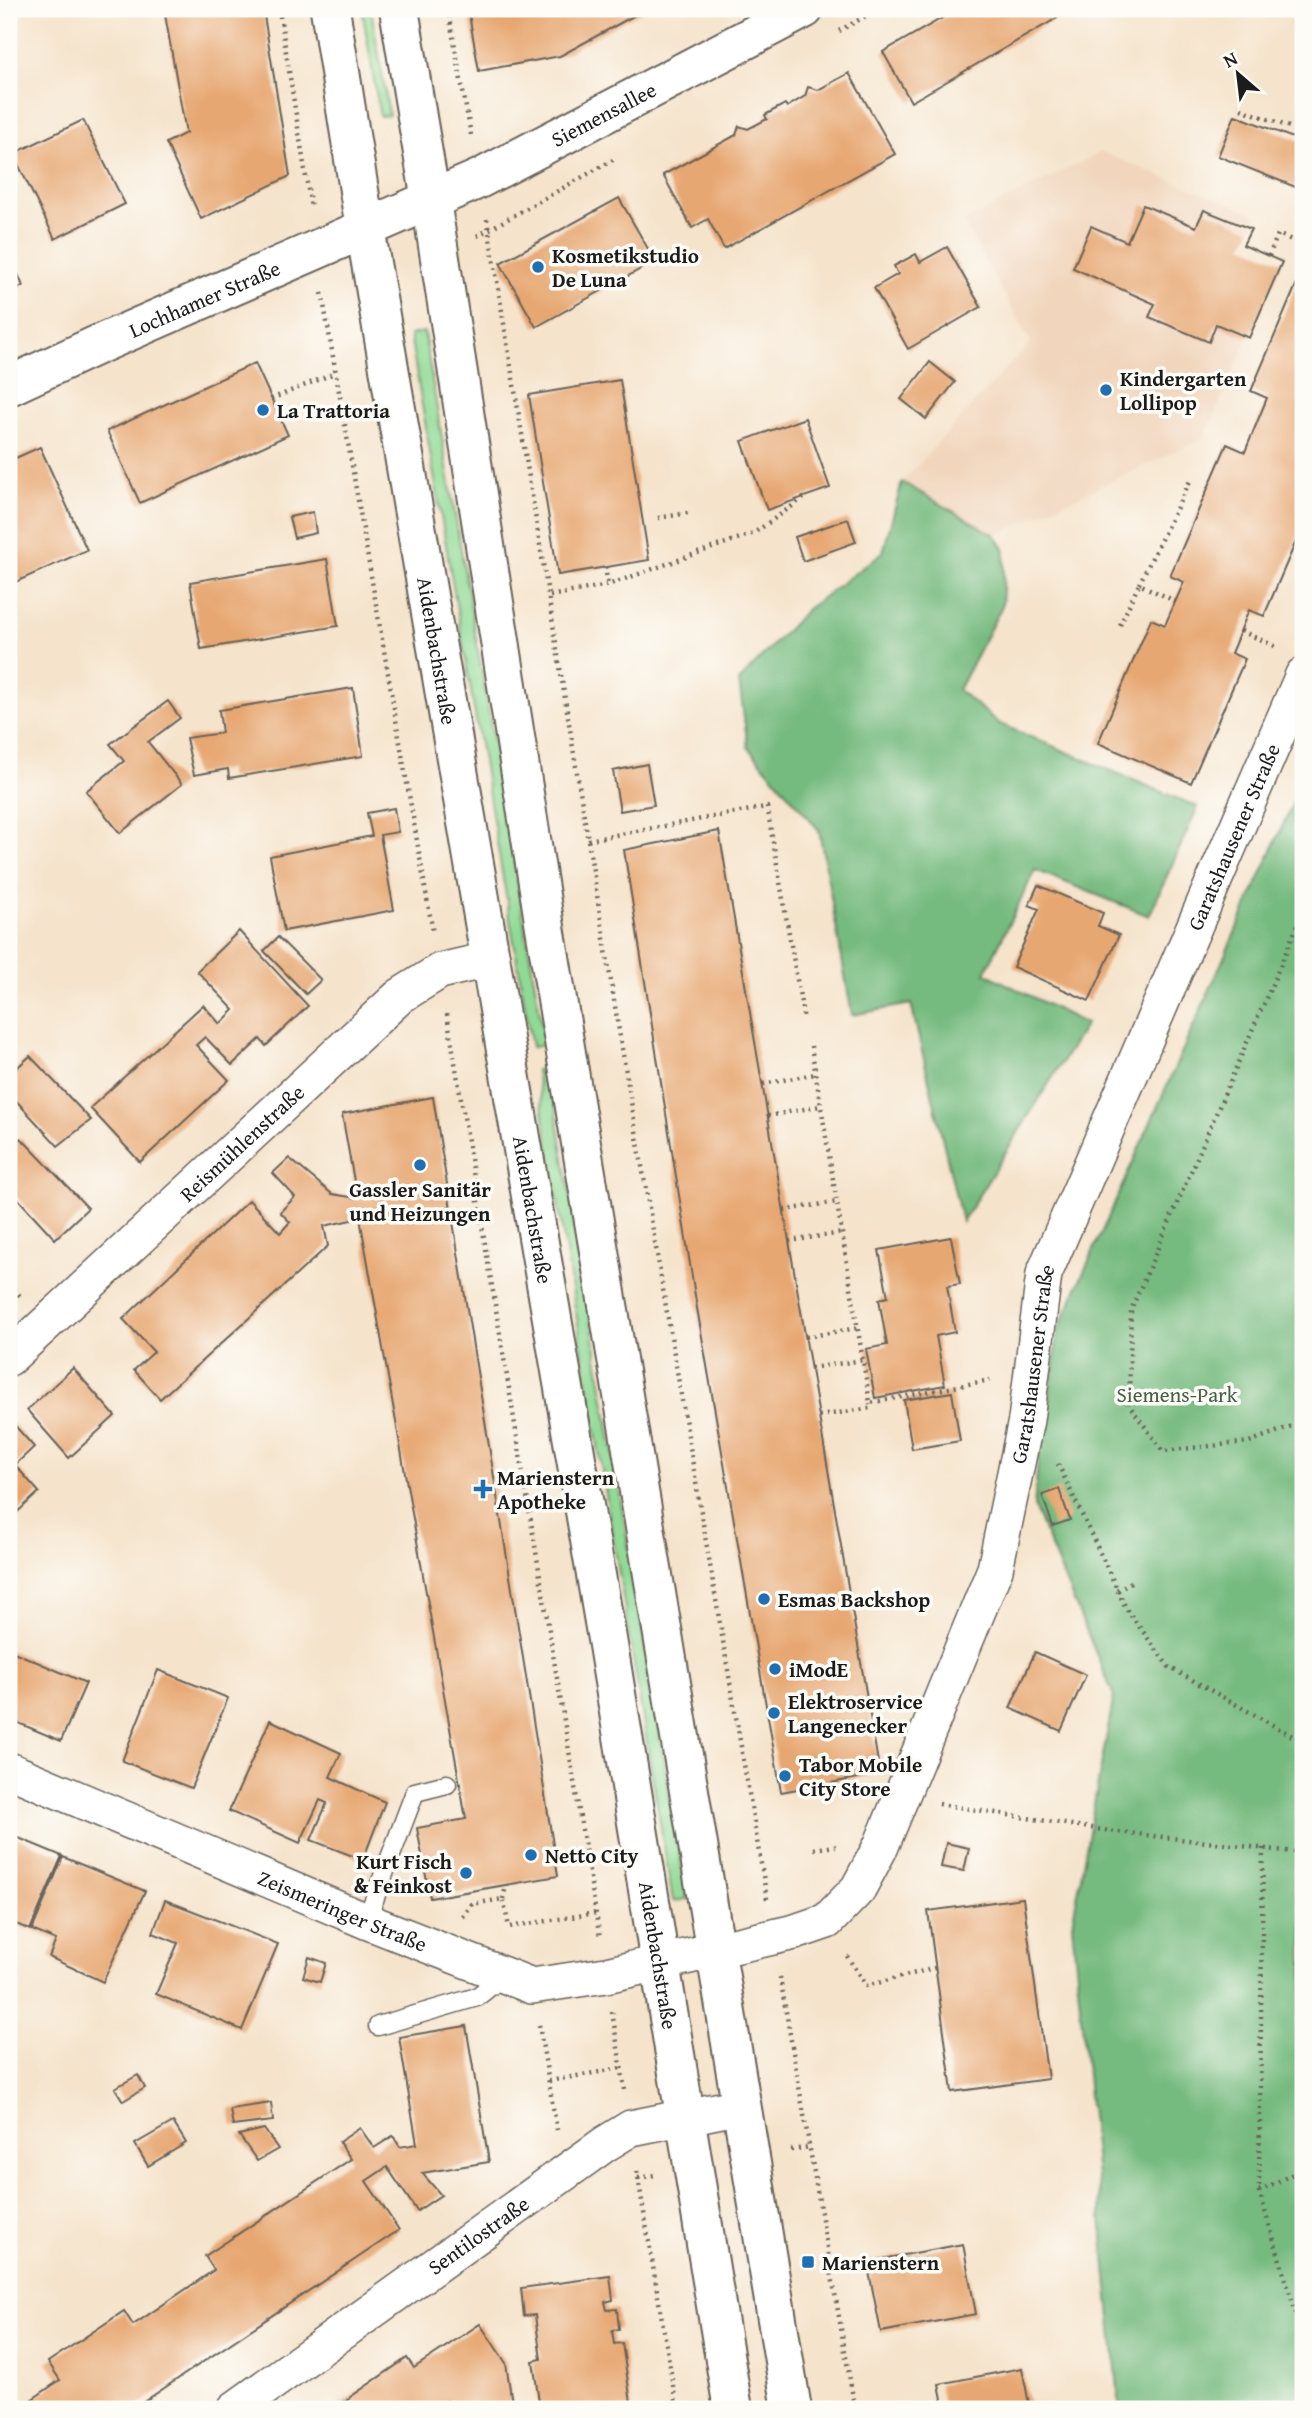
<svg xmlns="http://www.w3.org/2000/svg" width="1312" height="2418" font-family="'Gentium Book Plus',serif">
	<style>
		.built { fill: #f1d5bc }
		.green { fill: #91da95; stroke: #567b58; stroke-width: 2 }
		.forest { fill: #74ba7e; stroke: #486b4d; stroke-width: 2 }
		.building { fill: #e7a772 }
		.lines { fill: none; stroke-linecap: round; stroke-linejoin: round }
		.service-casing { stroke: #686259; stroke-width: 21 }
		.minor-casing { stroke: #686259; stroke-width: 38 }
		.tertiary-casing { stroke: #686259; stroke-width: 42 }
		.secondary-casing { stroke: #686259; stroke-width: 42 }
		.path { stroke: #686259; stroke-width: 4.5; stroke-dasharray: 2 5; stroke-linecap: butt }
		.service { stroke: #fff; stroke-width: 18 }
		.minor { stroke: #fff; stroke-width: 35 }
		.tertiary { stroke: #fff; stroke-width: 38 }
		.secondary { stroke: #fff; stroke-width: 38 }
		.poi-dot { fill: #1f6fb2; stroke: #fdfcf7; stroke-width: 2.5 }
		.labels { text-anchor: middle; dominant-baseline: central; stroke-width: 7; stroke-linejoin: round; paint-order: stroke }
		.street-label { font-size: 21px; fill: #1c1c1c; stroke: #fdfcf7 }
		.poi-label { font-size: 21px; font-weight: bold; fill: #1c1c1c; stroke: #fdfcf7; text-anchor: start }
		.park-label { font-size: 21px; fill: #455e46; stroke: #fdfcf7 }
	</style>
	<rect width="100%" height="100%" fill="#fdfcf7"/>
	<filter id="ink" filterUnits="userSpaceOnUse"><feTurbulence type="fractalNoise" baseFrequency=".0143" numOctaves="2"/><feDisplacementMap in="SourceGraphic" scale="14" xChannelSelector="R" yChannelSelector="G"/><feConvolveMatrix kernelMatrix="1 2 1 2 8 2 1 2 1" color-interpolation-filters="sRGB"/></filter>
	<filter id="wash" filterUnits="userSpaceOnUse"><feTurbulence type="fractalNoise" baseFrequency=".00686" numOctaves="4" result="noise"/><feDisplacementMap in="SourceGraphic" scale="28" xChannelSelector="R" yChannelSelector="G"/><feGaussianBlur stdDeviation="1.57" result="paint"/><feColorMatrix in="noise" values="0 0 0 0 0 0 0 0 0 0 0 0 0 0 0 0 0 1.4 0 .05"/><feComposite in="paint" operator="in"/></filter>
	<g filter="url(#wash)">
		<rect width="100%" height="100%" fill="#f5e3cb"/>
		<path class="built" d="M1101,152L1258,215L1244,245L1282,262L1204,438L995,535L902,482L1031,342L963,222Z"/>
		<g class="green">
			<path d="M362,9H371L389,115L380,116Z"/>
			<path d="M424,332L545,1045L532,1047L410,335Z"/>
			<path d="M549,1068L687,1899L673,1901L536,1070Z"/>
		</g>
		<g class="forest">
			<path d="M902,482L995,535L1005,550L1002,606L958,690L1000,724L1198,807L1149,916L1035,870L985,973L1086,1024L962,1222L911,1004L852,1015L819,830L748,747L739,681L806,610L883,552Z"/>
			<path d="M1303,780V2409H1120L1072,1924L1114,1696L1034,1507L1040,1438L1046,1425L1058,1330Z"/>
		</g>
		<g id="blocks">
			<g class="building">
				<path d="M164,9H263L290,176L201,219L166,143L186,133Z"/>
				<path d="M468,9H646L560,56L479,71Z"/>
				<path d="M958,9H1052L1057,18L911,102L883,52Z"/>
				<path d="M849,73L895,154L724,249L708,219L692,228L663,175L736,135L739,126L748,129L767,119L765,115L776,109L785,104L787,107L805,96L808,87L818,90Z"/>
				<path d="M1235,115L1303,142V190L1218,156Z"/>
				<path d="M83,120L125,204L55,239L13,154Z"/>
				<path d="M619,198L655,261L536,327L500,263Z"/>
				<path d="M1143,205L1196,227L1204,210L1251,229L1243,245L1282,262L1249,338L1216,324L1209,342L1149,317L1155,304L1073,268L1091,226L1127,242Z"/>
				<path d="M947,247L981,307L908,349L874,288L898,274L894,266L916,254L920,262Z"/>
				<path d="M9,253L23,286L9,292Z"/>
				<path d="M1303,269V467L1300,475L1303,477V525L1264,616L1249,610L1231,653L1245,659L1191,783L1098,743L1151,619L1165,625L1184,582L1170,576L1227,444L1245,452L1267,398L1251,391Z"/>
				<path d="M930,362L955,382L926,419L901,399Z"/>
				<path d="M255,363L288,435L140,503L107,431Z"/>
				<path d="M620,380L649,560L558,575L529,395Z"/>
				<path d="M805,418L830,488L767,510L742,441Z"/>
				<path d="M40,447L87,550L9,585V461Z"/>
				<path d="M313,512L316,533L294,538L289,517Z"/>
				<path d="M848,519L856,542L803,561L795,537Z"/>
				<path d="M327,559L338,626L201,649L190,582Z"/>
				<path d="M353,688L363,756L229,778L228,769L194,775L186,738L222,733L219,710Z"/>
				<path d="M168,701L180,718L148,742L182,784L120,833L86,791L124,761L110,744Z"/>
				<path d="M647,764L654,805L620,811L613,771Z"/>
				<path d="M394,808L398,832L380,835L394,910L284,931L270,856L372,836L367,813Z"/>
				<path d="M719,831L880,1774L781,1792L697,1308L624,850Z"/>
				<path d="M1038,885L1103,913L1098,926L1119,935L1089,1001L1013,967L1039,909L1029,905Z"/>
				<path d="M239,931L308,1006L266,1046L260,1039L232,1065L205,1037L196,1045L229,1080L140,1162L90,1108L203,1005L220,1024L234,1010L197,971Z"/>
				<path d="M278,937L321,980L306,994L264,951Z"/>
				<path d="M30,1056L91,1120L58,1146L9,1093V1075Z"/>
				<path d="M433,1097L558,1876L430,1898L417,1828L466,1819L360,1218L324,1226L328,1246L160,1399L134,1370L154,1352L123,1319L249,1200L280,1233L290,1222L280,1212L295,1197L273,1173L289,1158L332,1194L357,1198L342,1114Z"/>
				<path d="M21,1138L88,1208L55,1239L9,1189V1150Z"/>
				<path d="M951,1237L960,1284L947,1286L955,1332L936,1336L945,1385L875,1398L866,1349L887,1345L879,1299L888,1297L879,1250Z"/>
				<path d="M73,1368L115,1416L69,1458L27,1410Z"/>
				<path d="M952,1392L960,1441L912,1449L904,1400Z"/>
				<path d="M9,1419L34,1447L15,1465L39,1492L9,1520Z"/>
				<path d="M1059,1489L1070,1520L1053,1526L1042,1495Z"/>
				<path d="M9,1650L86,1683L61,1741L9,1719Z"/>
				<path d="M1035,1652L1086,1675L1061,1731L1010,1708Z"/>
				<path d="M158,1670L228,1698L191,1788L122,1761Z"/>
				<path d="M270,1720L341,1753L330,1777L385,1802L363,1860L311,1840L327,1803L320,1800L300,1843L229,1811Z"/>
				<path d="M9,1834L62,1856L30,1930L9,1921Z"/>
				<path d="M946,1843L969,1848L964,1871L941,1867Z"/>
				<path d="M63,1857L145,1891L103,1982L49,1957L56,1940L32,1930Z"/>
				<path d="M1023,1898L1048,2079L952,2092L928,1911Z"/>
				<path d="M165,1900L278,1944L242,2030L156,1994L178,1943L153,1933Z"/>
				<path d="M309,1957L326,1963L320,1982L303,1977Z"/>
				<path d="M466,2026L489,2162L422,2173L441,2195L417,2211L387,2167L366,2181L399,2230L133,2409H18L60,2380L48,2362L124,2311L133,2325L214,2270L205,2256L351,2159L339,2142L360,2128L374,2148L393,2136L400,2147L417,2144L399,2037Z"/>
				<path d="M138,2075L145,2088L123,2101L115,2088Z"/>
				<path d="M271,2103L273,2121L233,2126L230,2109Z"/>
				<path d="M173,2122L186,2143L148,2166L135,2144Z"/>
				<path d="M264,2129L278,2149L257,2161L239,2135Z"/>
				<path d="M963,2244L976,2314L881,2332L867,2262Z"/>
				<path d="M610,2276L613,2300L605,2302L607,2310L617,2309L619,2329L612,2330L614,2344L622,2343L632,2409H540L533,2361L541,2359L535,2315L524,2316L521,2288Z"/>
				<path d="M480,2324L506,2363L513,2409H452L447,2401L440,2406L442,2409H333L407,2358L414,2368Z"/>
				<path d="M1022,2368L1030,2409H944L939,2384Z"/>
			</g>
		</g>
	</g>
	<g filter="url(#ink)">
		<use href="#blocks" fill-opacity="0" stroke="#686259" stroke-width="2"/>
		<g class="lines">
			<defs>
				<g id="service">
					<path d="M366,1921L415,1792L447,1784"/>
					<path d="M378,2026L477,1997L504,1975"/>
				</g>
				<g id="minor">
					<path id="s1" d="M9,1358L400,996L440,971L492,959"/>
					<path id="s2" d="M9,1770L366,1921L532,1986L606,1975L795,1932L827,1921L858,1889L881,1846L995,1569L1026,1420L1044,1274L1303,675"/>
					<path id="s3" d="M235,2409L605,2144L631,2128L741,2106"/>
				</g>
				<g id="tertiary">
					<path d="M431,201L544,921L792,2409"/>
					<path id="s4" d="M365,228L608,1645L733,2409"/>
				</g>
				<g id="secondary">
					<path d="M330,9L365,228"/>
					<path d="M399,9L431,201"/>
					<path id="s5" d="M9,386L95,346L479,179L804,9"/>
				</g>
			</defs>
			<use href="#service" class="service-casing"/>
			<use href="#minor" class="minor-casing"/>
			<use href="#tertiary" class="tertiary-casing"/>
			<use href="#secondary" class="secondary-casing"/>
			<g class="path">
				<path d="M279,9L311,208"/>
				<path d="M448,9L471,135"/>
				<path d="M839,31L878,9"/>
				<path d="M1241,109L1303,132"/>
				<path d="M487,219L621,1043L767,1899"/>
				<path d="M477,236L613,160"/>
				<path d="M1269,256L1278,234L1303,245"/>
				<path d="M322,293L433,933"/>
				<path d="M271,399L335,373"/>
				<path d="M658,518L688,513"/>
				<path d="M605,567L608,585"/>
				<path d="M1139,584L1190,481"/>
				<path d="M550,596L608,585L754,533L805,497"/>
				<path d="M1120,625L1139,584L1177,602"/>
				<path d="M1241,631L1277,647"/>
				<path d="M588,840L767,807L804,1020"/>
				<path d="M1303,913L1131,1310L1129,1405L1163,1451L1249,1442L1303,1422"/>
				<path d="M447,1014L600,1938"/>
				<path d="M811,1046L870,1403L990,1380"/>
				<path d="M763,1084L815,1074"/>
				<path d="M768,1116L820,1106"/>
				<path d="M784,1210L837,1202"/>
				<path d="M789,1241L842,1233"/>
				<path d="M9,1284L20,1296"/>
				<path d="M806,1337L857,1328"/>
				<path d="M811,1368L863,1360"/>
				<path d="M819,1416L871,1408L870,1403"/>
				<path d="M1058,1464L1127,1610L1169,1667L1303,1742"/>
				<path d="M1117,1590L1131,1582"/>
				<path d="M939,1804L1110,1831L1303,1853"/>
				<path d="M1263,1848L1259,2191L1303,2336"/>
				<path d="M814,1849L836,1846"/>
				<path d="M503,1899L506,1886"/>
				<path d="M463,1917L472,1904L503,1899L509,1927L596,1913"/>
				<path d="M847,1956L866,1986L935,1968"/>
				<path d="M780,1977L855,2409"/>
				<path d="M612,2012L625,2090"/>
				<path d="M539,2025L557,2130"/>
				<path d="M549,2081L621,2068"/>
				<path d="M791,2150L810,2147"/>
				<path d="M637,2171L677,2409"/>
				<path d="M638,2178L655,2175"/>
				<path d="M1259,2191L1303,2169"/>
			</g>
			<use href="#service" class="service"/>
			<use href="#minor" class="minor"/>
			<use href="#tertiary" class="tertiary"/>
			<use href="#secondary" class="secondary"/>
		</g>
	</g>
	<g class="poi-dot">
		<circle cx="538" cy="267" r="7"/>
		<circle cx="1106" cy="390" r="7"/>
		<circle cx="263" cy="410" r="7"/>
		<circle cx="420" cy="1165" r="7"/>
		<path d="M479.5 1478.5h7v7h7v7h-7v7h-7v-7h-7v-7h7z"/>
		<circle cx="764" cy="1599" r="7"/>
		<circle cx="775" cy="1669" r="7"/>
		<circle cx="774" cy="1713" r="7"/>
		<circle cx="785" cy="1776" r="7"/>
		<circle cx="531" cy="1855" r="7"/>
		<circle cx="466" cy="1873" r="7"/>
		<rect x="801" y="2255" width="14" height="14" rx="3.5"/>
	</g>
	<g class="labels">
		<g class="street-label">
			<text stroke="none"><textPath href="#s5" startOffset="654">Siemensallee</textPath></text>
			<text stroke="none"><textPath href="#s5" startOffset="214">Lochhamer Straße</textPath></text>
			<text stroke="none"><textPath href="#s4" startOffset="429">Aidenbachstraße</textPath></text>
			<text stroke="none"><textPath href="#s2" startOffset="2037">Garatshausener Straße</textPath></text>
			<text stroke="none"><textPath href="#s1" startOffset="317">Reismühlenstraße</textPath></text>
			<text stroke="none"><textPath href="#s4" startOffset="996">Aidenbachstraße</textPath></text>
			<text stroke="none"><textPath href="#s2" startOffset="1470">Garatshausener Straße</textPath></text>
			<text stroke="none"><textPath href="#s2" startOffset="362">Zeismeringer Straße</textPath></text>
			<text stroke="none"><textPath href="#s4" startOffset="1752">Aidenbachstraße</textPath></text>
			<text stroke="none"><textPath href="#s3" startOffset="299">Sentilostraße</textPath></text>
		</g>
		<g class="poi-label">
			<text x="552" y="255">Kosmetikstudio<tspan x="552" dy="24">De Luna</tspan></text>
			<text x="1120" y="378">Kindergarten<tspan x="1120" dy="24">Lollipop</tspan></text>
			<text x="277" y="410">La Trattoria</text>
			<text x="420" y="1189" text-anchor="middle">Gassler Sanitär<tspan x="420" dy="24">und Heizungen</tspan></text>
			<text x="497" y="1477">Marienstern<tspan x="497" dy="24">Apotheke</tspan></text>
			<text x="778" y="1599">Esmas Backshop</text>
			<text x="789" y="1669">iModE</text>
			<text x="788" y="1701">Elektroservice<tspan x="788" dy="24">Langenecker</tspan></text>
			<text x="799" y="1764">Tabor Mobile<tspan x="799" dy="24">City Store</tspan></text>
			<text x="545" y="1855">Netto City</text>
			<text x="452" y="1861" text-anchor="end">Kurt Fisch<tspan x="452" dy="24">&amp; Feinkost</tspan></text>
			<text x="822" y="2262">Marienstern</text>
		</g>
		<g class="park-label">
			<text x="1177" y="1394">Siemens-Park</text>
		</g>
	</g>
	<rect width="1312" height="2418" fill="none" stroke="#fdfcf7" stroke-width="35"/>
	<g transform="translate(1238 74) rotate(332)" stroke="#fdfcf7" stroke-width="5" paint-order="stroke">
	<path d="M0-5L12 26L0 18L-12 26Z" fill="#1c1c1c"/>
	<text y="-10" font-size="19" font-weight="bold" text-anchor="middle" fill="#1c1c1c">N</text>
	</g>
</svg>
